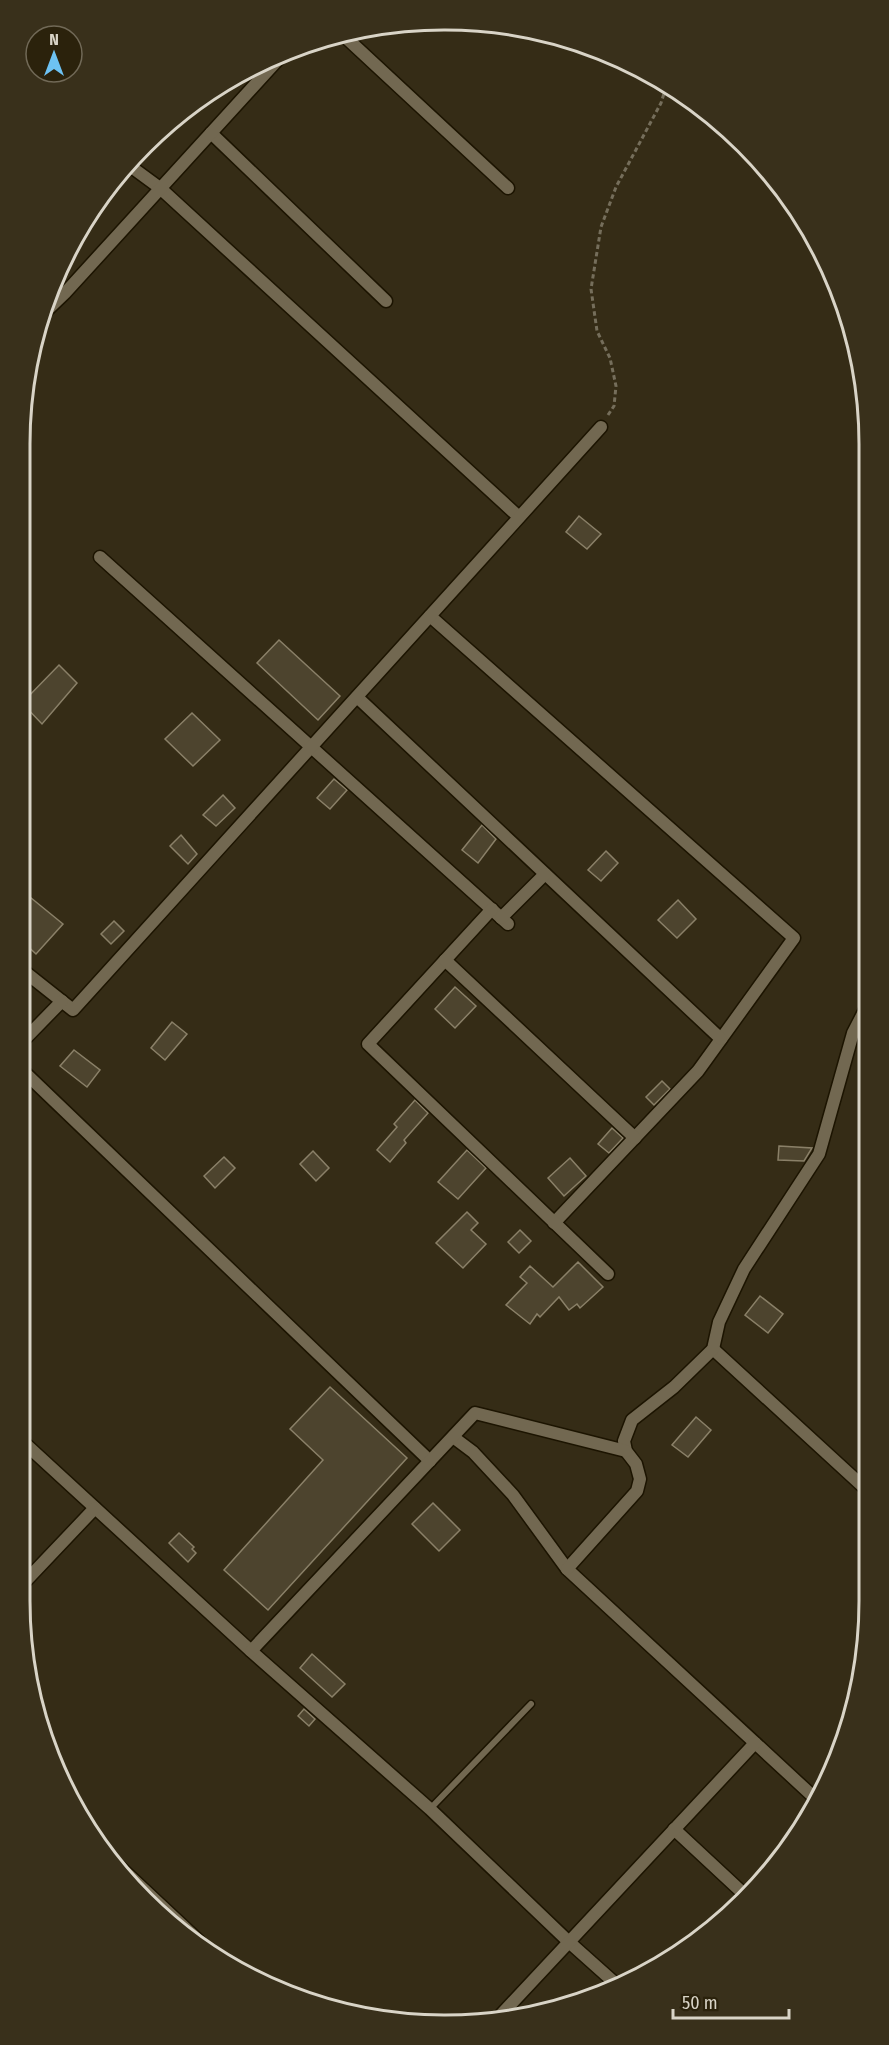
<svg xmlns="http://www.w3.org/2000/svg" width="889" height="2045" font-family="'Fira Sans Condensed',sans-serif">
	<style>
		.building { fill: #4d442e; stroke: #8a8068; stroke-width: 1.5 }
		.lines { fill: none; stroke-linecap: round; stroke-linejoin: round }
		.service-casing { stroke: #1c1401; stroke-width: 9 }
		.minor-casing { stroke: #1c1401; stroke-width: 15 }
		.path { stroke: #756e5b; stroke-width: 3; stroke-dasharray: 4.5 3; stroke-linecap: butt }
		.service { stroke: #726851; stroke-width: 6 }
		.minor { stroke: #726851; stroke-width: 12 }
		.rim { fill: none; stroke: #d9d4c7; stroke-width: 3 }
	</style>
	<rect width="100%" height="100%" fill="#352c16"/>
	<g class="building">
		<path d="M579,516L601,534L587,549L566,532Z"/>
		<path d="M279,640L340,696L318,720L257,663Z"/>
		<path d="M59,665L77,683L42,724L22,703Z"/>
		<path d="M192,713L220,740L193,766L165,739Z"/>
		<path d="M334,779L347,790L330,809L317,798Z"/>
		<path d="M223,795L235,808L216,826L203,815Z"/>
		<path d="M482,825L496,839L478,863L462,850Z"/>
		<path d="M181,835L197,854L188,864L170,846Z"/>
		<path d="M606,851L618,863L601,881L588,870Z"/>
		<path d="M25,893L63,924L36,954L20,939V901Z"/>
		<path d="M678,900L696,919L677,938L658,920Z"/>
		<path d="M114,921L124,931L111,944L101,934Z"/>
		<path d="M455,987L476,1006L455,1028L435,1009Z"/>
		<path d="M172,1022L187,1034L165,1060L151,1048Z"/>
		<path d="M74,1050L100,1070L87,1087L60,1066Z"/>
		<path d="M662,1081L670,1089L654,1105L646,1097Z"/>
		<path d="M415,1100L428,1113L404,1140L406,1143L390,1162L377,1150L397,1127L394,1124Z"/>
		<path d="M612,1128L623,1138L609,1153L598,1144Z"/>
		<path d="M779,1146L812,1148L804,1161L778,1160Z"/>
		<path d="M467,1150L486,1168L458,1199L438,1182Z"/>
		<path d="M313,1151L329,1168L316,1181L300,1164Z"/>
		<path d="M224,1157L235,1168L215,1188L204,1176Z"/>
		<path d="M570,1158L586,1176L564,1196L548,1178Z"/>
		<path d="M467,1212L478,1223L471,1230L486,1244L463,1268L436,1243Z"/>
		<path d="M520,1230L531,1241L519,1253L508,1242Z"/>
		<path d="M578,1262L603,1287L580,1308L577,1304L569,1310L559,1297L540,1317L537,1314L530,1324L506,1305L527,1283L520,1277L530,1266L553,1287Z"/>
		<path d="M760,1296L783,1314L768,1333L745,1315Z"/>
		<path d="M330,1387L407,1458L268,1610L224,1570L323,1460L290,1429Z"/>
		<path d="M696,1417L711,1430L688,1457L672,1445Z"/>
		<path d="M433,1503L460,1530L439,1551L412,1524Z"/>
		<path d="M179,1533L194,1547L192,1549L196,1553L188,1562L169,1543Z"/>
		<path d="M312,1654L345,1684L332,1697L300,1668Z"/>
		<path d="M304,1709L315,1719L309,1726L298,1716Z"/>
	</g>
	<g class="lines">
		<defs>
			<path id="service" d="M430,1809L531,1704"/>
			<g id="minor">
				<path d="M341,33L508,188"/>
				<path d="M211,133L386,301"/>
				<path d="M126,163L160,188L519,517"/>
				<path d="M41,316L65,293L284,53"/>
				<path d="M100,557L508,924"/>
				<path d="M430,616L794,938L698,1071L554,1223"/>
				<path d="M357,697L721,1039"/>
				<path d="M492,909L368,1044L608,1274"/>
				<path d="M501,918L545,874"/>
				<path d="M445,960L635,1138"/>
				<path d="M20,968L73,1010L601,427"/>
				<path d="M20,1044L62,1001"/>
				<path d="M20,1068L430,1461"/>
				<path d="M713,1349L869,1492"/>
				<path d="M453,1437L473,1452L513,1495L567,1569L818,1801"/>
				<path d="M20,1439L251,1651L430,1809L569,1942L616,1984"/>
				<path d="M567,1569L637,1491L640,1479L636,1464L626,1451L624,1441L632,1420L674,1387L713,1349L719,1322L744,1269L819,1154L853,1033L868,1004"/>
				<path d="M20,1587L95,1508"/>
				<path d="M251,1651L475,1413L626,1451"/>
				<path d="M674,1829L746,1896"/>
				<path d="M107,1855L199,1941"/>
				<path d="M496,2020L755,1743"/>
			</g>
		</defs>
		<use href="#service" class="service-casing"/>
		<use href="#minor" class="minor-casing"/>
		<path class="path" d="M608,415L614,406L616,386L610,358L597,331L591,289L601,227L616,187L661,103L666,87"/>
		<use href="#service" class="service"/>
		<use href="#minor" class="minor"/>
	</g>
	<path d="M0 0H889V2045H0ZM444 30H445A414 414 0 0 1 859 444V1601A414 414 0 0 1 445 2015H444A414 414 0 0 1 30 1601V444A414 414 0 0 1 444 30Z" fill="#39301b" fill-rule="evenodd"/>
	<path class="rim" d="M444 30H445A414 414 0 0 1 859 444V1601A414 414 0 0 1 445 2015H444A414 414 0 0 1 30 1601V444A414 414 0 0 1 444 30Z"/>
	<g transform="translate(54 54)"><circle r="28" fill="#2b220c" stroke="#716957" stroke-width="1.5"/>
	<path d="M0-4.5L10 22L0 15L-10 22Z" fill="#6dc2f3"/>
	<text y="-9" font-size="16" font-weight="bold" text-anchor="middle" fill="#d9d4c7">N</text>
	</g>
	<path d="M673 2009v9h116v-9" fill="none" stroke="#d9d4c7" stroke-width="3"/>
	<text x="682" y="2009" font-size="18" fill="#d9d4c7" stroke="#2b220c" stroke-width="4.5" paint-order="stroke">50 m</text>
</svg>
